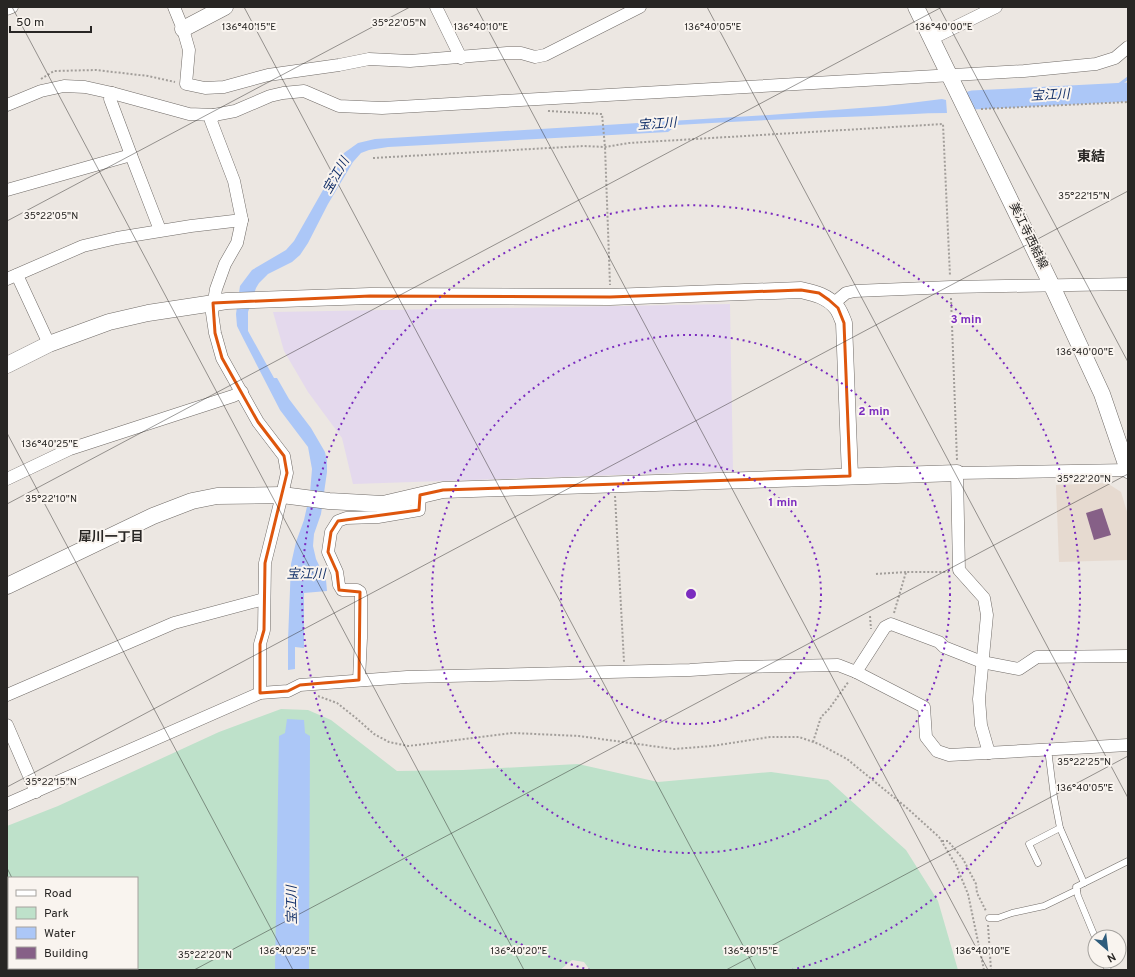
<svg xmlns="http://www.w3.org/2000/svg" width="1135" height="977" font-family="Overpass,'Noto Sans JP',sans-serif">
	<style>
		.built { fill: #e6dad0 }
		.industrial { fill: #e4d9ed }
		.green { fill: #bee1ca; fill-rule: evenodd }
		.water { fill: #acc7f7 }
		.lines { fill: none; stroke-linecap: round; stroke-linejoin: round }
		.stream { stroke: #acc7f7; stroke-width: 3 }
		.river { stroke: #acc7f7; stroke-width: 19 }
		.building { fill: #866087 }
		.lane-casing { stroke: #706b67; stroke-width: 7 }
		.street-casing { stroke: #706b67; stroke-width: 13 }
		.secondary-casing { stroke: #706b67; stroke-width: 17 }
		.path { stroke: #a29e9a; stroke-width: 2; stroke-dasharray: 2 2; stroke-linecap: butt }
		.lane { stroke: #fff; stroke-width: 6 }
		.street { stroke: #fff; stroke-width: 12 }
		.secondary { stroke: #fff; stroke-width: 16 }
		.marked { fill: none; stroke: #de560d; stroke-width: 3; stroke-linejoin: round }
		.ticks { fill: none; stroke: #282624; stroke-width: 1; stroke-opacity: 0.45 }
		.ring { fill: none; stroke: #7b2cbf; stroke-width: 2; stroke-dasharray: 2 4 }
		.labels { text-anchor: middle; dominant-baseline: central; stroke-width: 4; stroke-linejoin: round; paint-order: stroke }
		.street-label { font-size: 12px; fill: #282624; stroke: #f9f4ef }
		.water-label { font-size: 13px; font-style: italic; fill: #15326a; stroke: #f9f4ef }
		.neighbourhood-label { font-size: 13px; font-weight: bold; fill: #282624; stroke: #f9f4ef }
		.quarter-label { font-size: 14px; font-weight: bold; fill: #282624; stroke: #f9f4ef }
		.ticks-label { font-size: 10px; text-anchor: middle; fill: #282624; stroke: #f9f4ef; stroke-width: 4; stroke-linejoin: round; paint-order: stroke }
		.centre { fill: #7b2cbf; stroke: #f9f4ef; stroke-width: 2 }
		.ring-label { font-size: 12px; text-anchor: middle; font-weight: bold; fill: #7b2cbf; stroke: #f9f4ef; stroke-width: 4; stroke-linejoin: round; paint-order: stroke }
	</style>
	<rect width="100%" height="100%" fill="#ece7e2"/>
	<path class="built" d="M1107,483L1121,492L1128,515V560L1059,562L1056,485Z"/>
	<path class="industrial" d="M730,304L733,471L353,484L342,438L308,392L284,351L273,312Z"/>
	<path class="green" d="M281,709L308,710L331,720L397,771L463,770L578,764L658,782L771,772L828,780L906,850L938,901L958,970H590L584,962L572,960L560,970H7V826L58,806L219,732ZM9,878H137V968H9Z"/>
	<g class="water">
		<path d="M942,99L946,100L947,113C922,113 897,115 871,116C806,118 742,121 677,125L668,132L388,147L369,150L361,153L353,162L328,204L308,243L300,255L292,262L268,274L259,283L256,288L248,312V331L274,378H277L289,399L311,428L325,452L327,461V472L321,514L314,534L313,546L316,559L326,580L327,591L304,593V648L295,647V669L288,670V640L291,564L296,542L304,520L310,493L312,469L308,447L280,410L244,340L237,326L236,314L240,286L252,270L286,250L294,241L344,153L358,143L375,139L769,115L886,106Z"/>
		<path d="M287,719L304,720L305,733L310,736L309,970H275L279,736L285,733Z"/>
	</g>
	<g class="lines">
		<path class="stream" d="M1108,93L1128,78"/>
		<path class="river" d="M972,100L1128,92"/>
	</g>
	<path class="building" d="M1102,508L1111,535L1094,540L1086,513Z"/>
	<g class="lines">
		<defs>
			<g id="lane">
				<path d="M1048,749L1054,797L1060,828L1084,883"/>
				<path d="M1038,863L1029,844L1060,828"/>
				<path d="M989,918H998L1012,913L1044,906L1077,890"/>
				<path d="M1095,937L1078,896L1076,887L1128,861"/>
				<path d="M1104,961L1108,970"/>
			</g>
			<g id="street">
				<path d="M174,7L183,29L189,50L186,84L205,88L224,87L268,75L339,65L369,59L410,61L507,53H521L535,57L545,55L640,7"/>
				<path d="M436,7L461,58"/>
				<path d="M7,9L12,7"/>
				<path d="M931,39L996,7"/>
				<path d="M112,93L110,99L131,155L160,230"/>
				<path d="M7,105L41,91L64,86L85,87L112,93L189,114L214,115L235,111L270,96L283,93L304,91L339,106L382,108L1024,71L1096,64L1115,58L1128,47"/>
				<path d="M214,115L211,121L234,181L242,220L237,243L225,264L216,289L212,313L215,333L222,358L258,422L284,456L287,473L282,495L265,563L264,630L260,644V693"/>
				<path d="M7,190L131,155"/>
				<path d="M17,275L49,344"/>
				<path d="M7,279L83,246L117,238L191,226L242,220"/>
				<path d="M833,304L846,293L855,291L951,287L1128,284"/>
				<path d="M7,479L70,449L233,396L242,392"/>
				<path d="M856,672L885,627L891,624L939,642L944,647L982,662L1019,669L1037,657L1128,656"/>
				<path d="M359,680L361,638V596L360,592L357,590H342L339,585L337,572L328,552L331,532L338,521L346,518L378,517L419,510L420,495"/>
				<path d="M7,695L174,623L264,599"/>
				<path d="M7,725L36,792"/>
				<path d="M989,753L981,725L979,699L987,615L984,598L959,570L957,473L1128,470"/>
				<path d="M7,804L260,693L288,691L300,685L407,677L690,670L736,667L838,665L856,672L924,707L926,737L937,751L949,755L1128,745"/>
			</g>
			<g id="secondary">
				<path d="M916,7L1052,286L1102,394L1128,470"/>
				<path d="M183,29L225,7"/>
				<path d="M7,365L49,344L109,322L148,313L227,301L370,296L610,297L801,290C814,293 828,296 837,308C840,312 842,318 844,323L850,476"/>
				<path d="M7,586L153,516L192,501L217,496L282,495L329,501L383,504L443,490L957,473"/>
			</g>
		</defs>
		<use href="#lane" class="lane-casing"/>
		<use href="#street" class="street-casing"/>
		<use href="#secondary" class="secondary-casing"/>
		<g class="path">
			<path d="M41,79L54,71L96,70L148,76L175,82"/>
			<path d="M981,109L1128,102"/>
			<path d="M548,111L602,114L605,147L610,285"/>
			<path d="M373,158L584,146L605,147L629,143L943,124L950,276"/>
			<path d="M951,298L957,460"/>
			<path d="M615,496L624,662"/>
			<path d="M876,574L906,572"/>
			<path d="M894,613L906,572H949"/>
			<path d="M870,616L871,629"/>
			<path d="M318,696L337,703L356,718L374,734L389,742L408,746L513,733L579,736L674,749L712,746L770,737H799L819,744L847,759L907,808L939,837L956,865L968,894L984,970"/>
			<path d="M813,742L821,717L829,709L849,681"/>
			<path d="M942,841H948L963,859L976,884L977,893L986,911"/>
			<path d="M988,925L991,970"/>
		</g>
		<use href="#lane" class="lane"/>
		<use href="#street" class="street"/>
		<use href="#secondary" class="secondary"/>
	</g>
	<path class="marked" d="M801,290L819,293L829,300L838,308L844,323L850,476L443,490L420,495L419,510L338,521L331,532L328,552L337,572L339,590L360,592L359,680L300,685L288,691L260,693V644L264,630L265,563L287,473L284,456L258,422L222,358L215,333L213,303L370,296L610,297Z"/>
	<path class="ticks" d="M12,7L524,970M244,7L756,970M476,7L988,970M707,7L1128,798M939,7L1128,362M7,221L410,7M7,433L293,970M7,504L942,7M7,787L1128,191M7,868L12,878M60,968L61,970M194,970L1128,474M726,970L1128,756"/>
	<g class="ring">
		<circle cx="691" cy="594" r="130"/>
		<circle cx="691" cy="594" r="259"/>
		<path d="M590 970A389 389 0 1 1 792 970"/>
	</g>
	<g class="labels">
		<g class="street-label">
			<text transform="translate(1028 236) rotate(64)">美江寺西結線</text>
		</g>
		<g class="water-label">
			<text transform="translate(1050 96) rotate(-3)">宝江川</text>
			<text transform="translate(657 125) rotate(-4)">宝江川</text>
			<text transform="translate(337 176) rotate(-60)">宝江川</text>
			<text x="306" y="575">宝江川</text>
			<text transform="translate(293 905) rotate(-91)">宝江川</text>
		</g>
		<g class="neighbourhood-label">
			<text x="111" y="538">犀川一丁目</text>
		</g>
		<g class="quarter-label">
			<text x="1091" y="157">東結</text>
		</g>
	</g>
	<g class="ticks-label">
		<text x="399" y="26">35°22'05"N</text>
		<text x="713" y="30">136°40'05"E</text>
		<text x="944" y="30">136°40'00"E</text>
		<text x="249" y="30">136°40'15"E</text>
		<text x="481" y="30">136°40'10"E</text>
		<text x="1084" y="199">35°22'15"N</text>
		<text x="51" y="219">35°22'05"N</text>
		<text x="1085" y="355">136°40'00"E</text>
		<text x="50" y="447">136°40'25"E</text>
		<text x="1084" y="482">35°22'20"N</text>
		<text x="51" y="502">35°22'10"N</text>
		<text x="1084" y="765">35°22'25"N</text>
		<text x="51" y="785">35°22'15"N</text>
		<text x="1085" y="791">136°40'05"E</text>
		<text x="288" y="954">136°40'25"E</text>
		<text x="519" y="954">136°40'20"E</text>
		<text x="751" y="954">136°40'15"E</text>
		<text x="983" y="954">136°40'10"E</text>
		<text x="205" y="958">35°22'20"N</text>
	</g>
	<circle cx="691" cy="594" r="6" class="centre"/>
	<g class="ring-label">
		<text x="966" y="323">3 min</text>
		<text x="874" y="415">2 min</text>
		<text x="783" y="506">1 min</text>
	</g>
	<rect width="1135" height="977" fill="none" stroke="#282624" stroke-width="16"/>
	<rect x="8" y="877" width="130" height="92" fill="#f9f4ef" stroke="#a5a29e"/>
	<rect x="16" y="890" width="20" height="6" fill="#ffffff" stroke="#a5a29e"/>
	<text x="44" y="897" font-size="12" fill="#282624">Road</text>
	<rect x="16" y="907" width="20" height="12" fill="#bee1ca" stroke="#a5a29e"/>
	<text x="44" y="917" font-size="12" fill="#282624">Park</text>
	<rect x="16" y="927" width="20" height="12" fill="#acc7f7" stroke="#a5a29e"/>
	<text x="44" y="937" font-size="12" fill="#282624">Water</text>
	<rect x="16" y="947" width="20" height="12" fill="#866087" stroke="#a5a29e"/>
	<text x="44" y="957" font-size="12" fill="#282624">Building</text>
	<g transform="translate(1107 949) rotate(152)"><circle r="19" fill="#f9f4ef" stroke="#a5a29e"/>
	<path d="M0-3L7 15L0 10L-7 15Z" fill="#2e5c7c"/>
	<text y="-6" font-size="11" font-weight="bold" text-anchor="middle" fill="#282624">N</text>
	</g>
	<path d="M10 26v6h81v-6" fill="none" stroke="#282624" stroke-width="2"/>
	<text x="16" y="26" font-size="12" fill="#282624" stroke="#f9f4ef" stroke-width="3" paint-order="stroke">50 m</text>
</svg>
